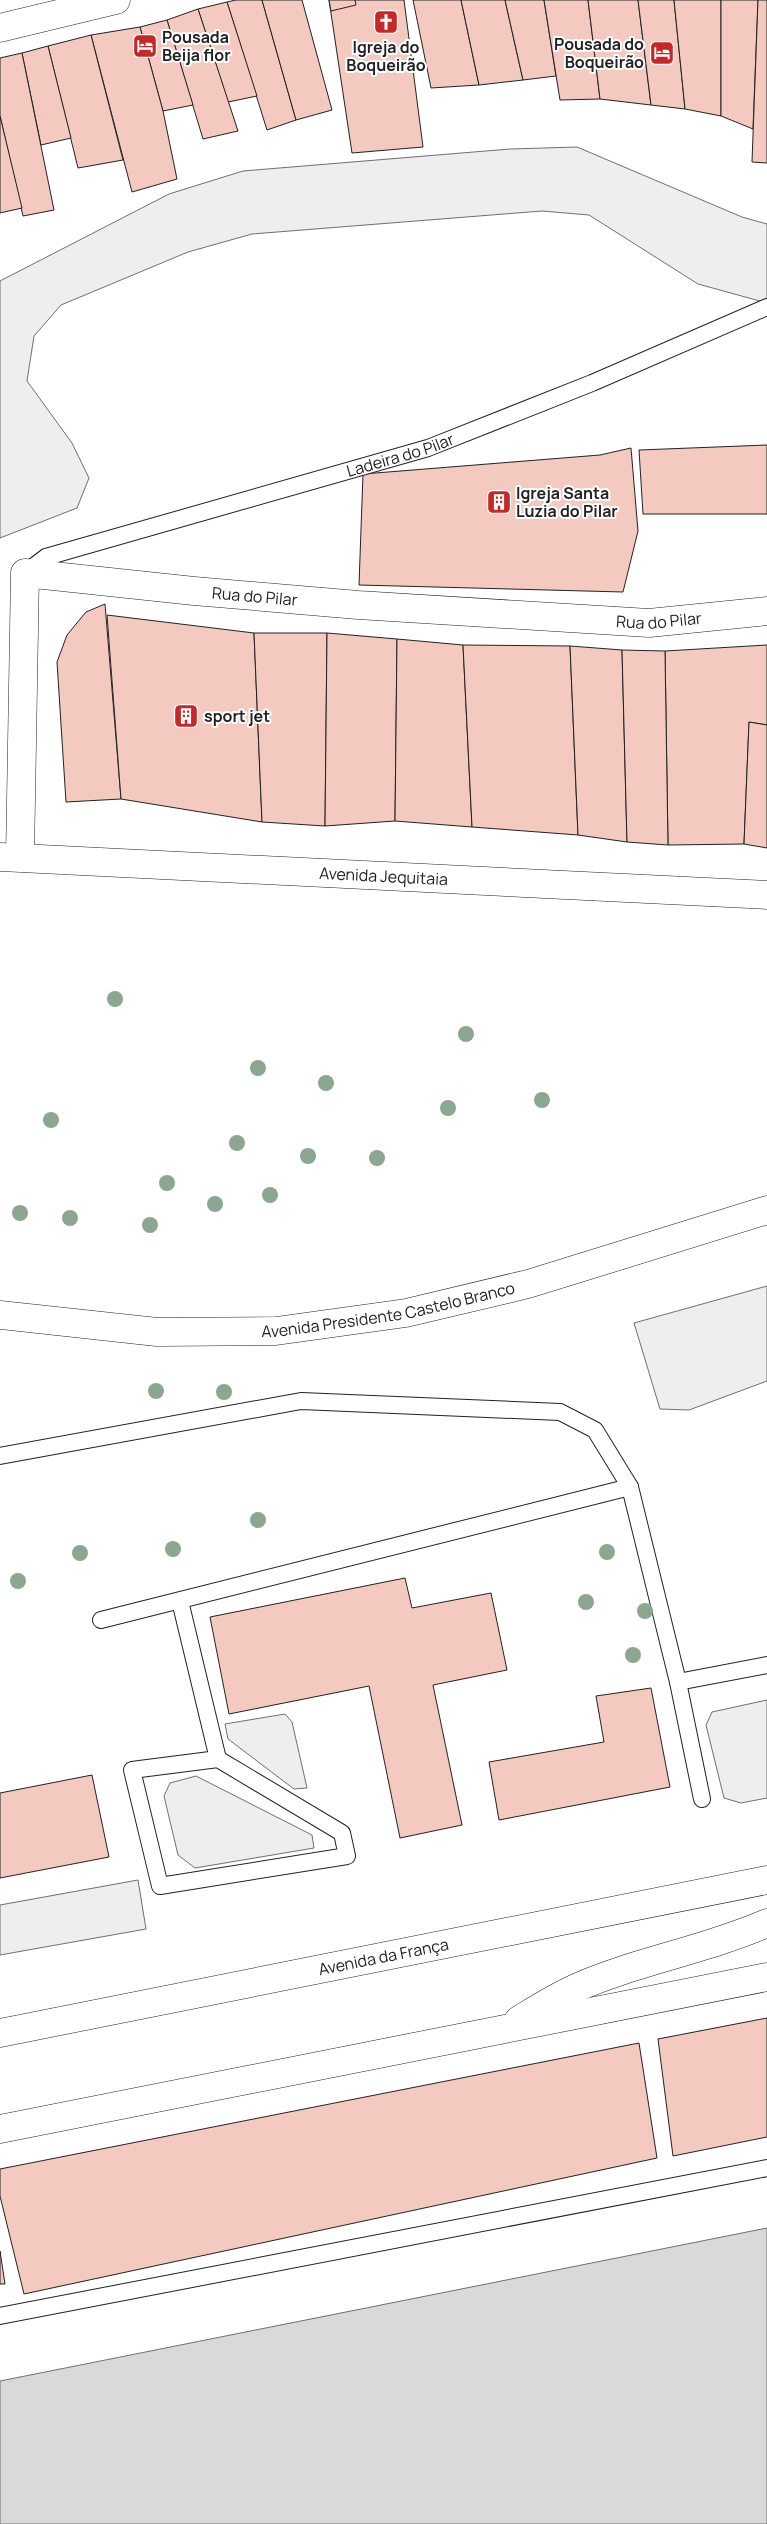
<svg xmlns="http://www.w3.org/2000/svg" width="767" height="2524" font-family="Manrope,sans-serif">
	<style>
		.green { fill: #eee; stroke: #6f6f6f }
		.water { fill: #d9d9d9; stroke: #6f6f6f }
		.building { fill: #f3c9c0; stroke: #222 }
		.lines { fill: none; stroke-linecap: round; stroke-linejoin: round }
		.service-casing { stroke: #222; stroke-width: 18 }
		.minor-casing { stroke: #222; stroke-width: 29 }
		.tertiary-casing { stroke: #222; stroke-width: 29 }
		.primary-casing { stroke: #222; stroke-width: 29 }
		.service { stroke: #fff; stroke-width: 16 }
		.minor { stroke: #fff; stroke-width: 28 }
		.tertiary { stroke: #fff; stroke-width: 28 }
		.primary { stroke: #fff; stroke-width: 28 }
		.tree { fill: #8da692 }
		.labels { text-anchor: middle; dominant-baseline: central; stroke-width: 4; stroke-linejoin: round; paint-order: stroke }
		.poi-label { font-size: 16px; font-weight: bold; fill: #222; stroke: #fff; text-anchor: start }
		.street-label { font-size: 16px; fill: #222; stroke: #fff }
	</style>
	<rect width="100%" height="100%" fill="#fff"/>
	<g class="green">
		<path d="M577,147L742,217L767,224V303L698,284L589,215L542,211L252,234L188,252L61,305L34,336L27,381L72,443L89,478L77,508L0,538V281L169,194L243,171L510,149Z"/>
		<path d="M767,1286V1381L689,1410L660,1409L634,1323Z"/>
		<path d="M767,1700V1798L741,1803L724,1798L706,1725L712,1712Z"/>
		<path d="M285,1714L292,1722L307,1788L294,1789L228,1739L225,1724Z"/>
		<path d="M196,1776L312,1835L314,1848L195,1868L178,1855L164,1796L170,1783Z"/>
		<path d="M138,1880L146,1929L0,1955V1905Z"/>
	</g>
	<path class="water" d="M767,2228V2524H0V2381Z"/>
	<g class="building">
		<path d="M236,0H262L296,120L267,130L227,2Z"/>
		<path d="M262,0H302L332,110L296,120Z"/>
		<path d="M329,0H404L423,147L352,153Z"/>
		<path d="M329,0H355L356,5L331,11Z"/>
		<path d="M413,0H461L479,85L431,88Z"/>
		<path d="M461,0H505L523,80L479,85Z"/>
		<path d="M505,0H544L556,76L523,80Z"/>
		<path d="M544,0H588L600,99L560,100Z"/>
		<path d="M588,0H638L651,105L600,99Z"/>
		<path d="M638,0H674L685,109L651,105Z"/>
		<path d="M674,0H721V116L685,109Z"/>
		<path d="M721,0H758L753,129L721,116Z"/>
		<path d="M758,0H767V163L752,162Z"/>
		<path d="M227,2L257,96L228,102L198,9Z"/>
		<path d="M198,9L238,131L203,139L167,20Z"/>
		<path d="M167,20L193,105L163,111L140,27Z"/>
		<path d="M140,27L163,111L177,179L132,192L91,35Z"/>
		<path d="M91,35L123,160L78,168L48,46Z"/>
		<path d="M48,46L71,138L41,145L22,53Z"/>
		<path d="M22,53L54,210L23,216L0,116V58Z"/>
		<path d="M0,116L22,208L0,213Z"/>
		<path d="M767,445V514H643L639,450Z"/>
		<path d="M631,448L638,531L623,592L359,585L363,474L600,455Z"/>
		<path d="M105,604L121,799L66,802L57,662L67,635L86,612Z"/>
		<path d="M107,615L254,633L262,822L121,799Z"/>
		<path d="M254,633H327L325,826L262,822Z"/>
		<path d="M327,633L397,639L395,821L325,826Z"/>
		<path d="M397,639L463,645L472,827L395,821Z"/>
		<path d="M463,645L570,646L578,835L472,827Z"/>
		<path d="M767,645V725L749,722L744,844L668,845L665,651Z"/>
		<path d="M570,646L622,650L627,842L578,835Z"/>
		<path d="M622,650L665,651L668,845L627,842Z"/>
		<path d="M749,722L767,725V848L744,844Z"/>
		<path d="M405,1578L412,1608L491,1593L507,1670L433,1685L462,1825L400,1838L369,1686L229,1714L210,1617Z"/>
		<path d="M651,1688L670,1787L499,1820L489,1762L604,1742L596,1696Z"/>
		<path d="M92,1775L109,1857L0,1878V1793Z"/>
		<path d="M767,2018V2137L673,2156L658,2039Z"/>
		<path d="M639,2043L657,2158L24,2294L0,2196V2169Z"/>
		<path d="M0,2251L5,2284H0Z"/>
	</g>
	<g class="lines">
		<defs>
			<g id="service">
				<path id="s1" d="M25,573L46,557L428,448L592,383L767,307"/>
				<path d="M0,1456L301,1401L560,1412L595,1430L630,1487L678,1682L702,1799"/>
				<path d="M180,1601L218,1759"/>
				<path d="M101,1620L630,1487"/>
				<path d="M678,1682L767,1665"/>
				<path d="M218,1759L342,1833L347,1856L160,1886L132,1770Z"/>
				<path d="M0,2316L767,2168"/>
			</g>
			<g id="minor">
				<path id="s2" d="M20,857L25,573L194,591L358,605L649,623L767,611"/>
			</g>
			<path id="tertiary" d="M0,28L116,0"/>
			<g id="primary">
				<path id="s3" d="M0,857L767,895"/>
				<path id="s4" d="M0,1315L157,1332L276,1331L406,1313L528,1284L767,1210"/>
				<path d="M519,2020C537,2009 556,1997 576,1988C637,1961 705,1950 767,1923"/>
				<path id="s5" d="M0,2033L767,1880"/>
				<path d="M0,2129L767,1977"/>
			</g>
		</defs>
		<use href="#service" class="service-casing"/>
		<use href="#minor" class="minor-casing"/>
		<use href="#tertiary" class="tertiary-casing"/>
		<use href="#primary" class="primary-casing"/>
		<use href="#service" class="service"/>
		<use href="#minor" class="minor"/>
		<use href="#tertiary" class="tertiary"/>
		<use href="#primary" class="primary"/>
	</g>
	<g class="tree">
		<circle cx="115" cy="999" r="8"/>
		<circle cx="466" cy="1034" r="8"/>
		<circle cx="258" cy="1068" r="8"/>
		<circle cx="326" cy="1083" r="8"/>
		<circle cx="542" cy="1100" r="8"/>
		<circle cx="448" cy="1108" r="8"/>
		<circle cx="51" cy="1120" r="8"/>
		<circle cx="237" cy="1143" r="8"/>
		<circle cx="308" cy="1156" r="8"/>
		<circle cx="377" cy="1158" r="8"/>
		<circle cx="167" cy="1183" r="8"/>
		<circle cx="270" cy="1195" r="8"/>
		<circle cx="215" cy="1204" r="8"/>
		<circle cx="20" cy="1213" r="8"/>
		<circle cx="70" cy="1218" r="8"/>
		<circle cx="150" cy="1225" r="8"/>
		<circle cx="156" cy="1391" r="8"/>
		<circle cx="224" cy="1392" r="8"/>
		<circle cx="258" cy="1520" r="8"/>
		<circle cx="173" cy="1549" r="8"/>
		<circle cx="607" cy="1552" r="8"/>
		<circle cx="80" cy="1553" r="8"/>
		<circle cx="18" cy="1581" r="8"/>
		<circle cx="586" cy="1602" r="8"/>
		<circle cx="645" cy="1611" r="8"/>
		<circle cx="633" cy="1655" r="8"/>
	</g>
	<defs>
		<symbol id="church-square" viewBox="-11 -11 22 22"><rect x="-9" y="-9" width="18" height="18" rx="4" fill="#c62828" stroke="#fff"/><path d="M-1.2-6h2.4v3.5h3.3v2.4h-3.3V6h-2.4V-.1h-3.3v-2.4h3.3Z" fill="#fff"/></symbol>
		<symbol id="hotel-square" viewBox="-11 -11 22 22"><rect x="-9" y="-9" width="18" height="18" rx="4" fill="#c62828" stroke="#fff"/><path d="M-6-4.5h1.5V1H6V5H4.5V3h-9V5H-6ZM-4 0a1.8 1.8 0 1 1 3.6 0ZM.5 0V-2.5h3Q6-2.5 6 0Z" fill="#fff"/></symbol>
		<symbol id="building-square" viewBox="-11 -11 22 22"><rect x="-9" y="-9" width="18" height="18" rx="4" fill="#c62828" stroke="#fff"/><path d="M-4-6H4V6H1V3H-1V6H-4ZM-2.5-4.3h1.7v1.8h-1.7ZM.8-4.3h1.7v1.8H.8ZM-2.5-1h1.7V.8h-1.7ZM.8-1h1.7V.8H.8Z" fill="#fff"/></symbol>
	</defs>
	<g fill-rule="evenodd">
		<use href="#church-square" x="372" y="8" width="28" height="28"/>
		<use href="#hotel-square" x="131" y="32" width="28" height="28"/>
		<use href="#hotel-square" x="648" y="39" width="28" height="28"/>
		<use href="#building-square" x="485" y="488" width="28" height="28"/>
		<use href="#building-square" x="172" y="702" width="28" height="28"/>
	</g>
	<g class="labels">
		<g class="poi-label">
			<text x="162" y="37">Pousada<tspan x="162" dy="18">Beija flor</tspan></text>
			<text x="644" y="44" text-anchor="end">Pousada do<tspan x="644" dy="18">Boqueirão</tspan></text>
			<text x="386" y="47" text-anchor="middle">Igreja do<tspan x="386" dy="18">Boqueirão</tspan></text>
			<text x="516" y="493">Igreja Santa<tspan x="516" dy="18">Luzia do Pilar</tspan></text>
			<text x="204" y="716">sport jet</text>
		</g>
		<g class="street-label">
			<text stroke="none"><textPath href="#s1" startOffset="395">Ladeira do Pilar</textPath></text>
			<text stroke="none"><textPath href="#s2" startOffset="515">Rua do Pilar</textPath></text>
			<text stroke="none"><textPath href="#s2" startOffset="920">Rua do Pilar</textPath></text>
			<text stroke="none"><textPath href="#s3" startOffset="384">Avenida Jequitaia</textPath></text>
			<text stroke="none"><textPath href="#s4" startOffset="391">Avenida Presidente Castelo Branco</textPath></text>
			<text stroke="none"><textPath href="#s5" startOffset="391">Avenida da França</textPath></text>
		</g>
	</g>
</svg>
